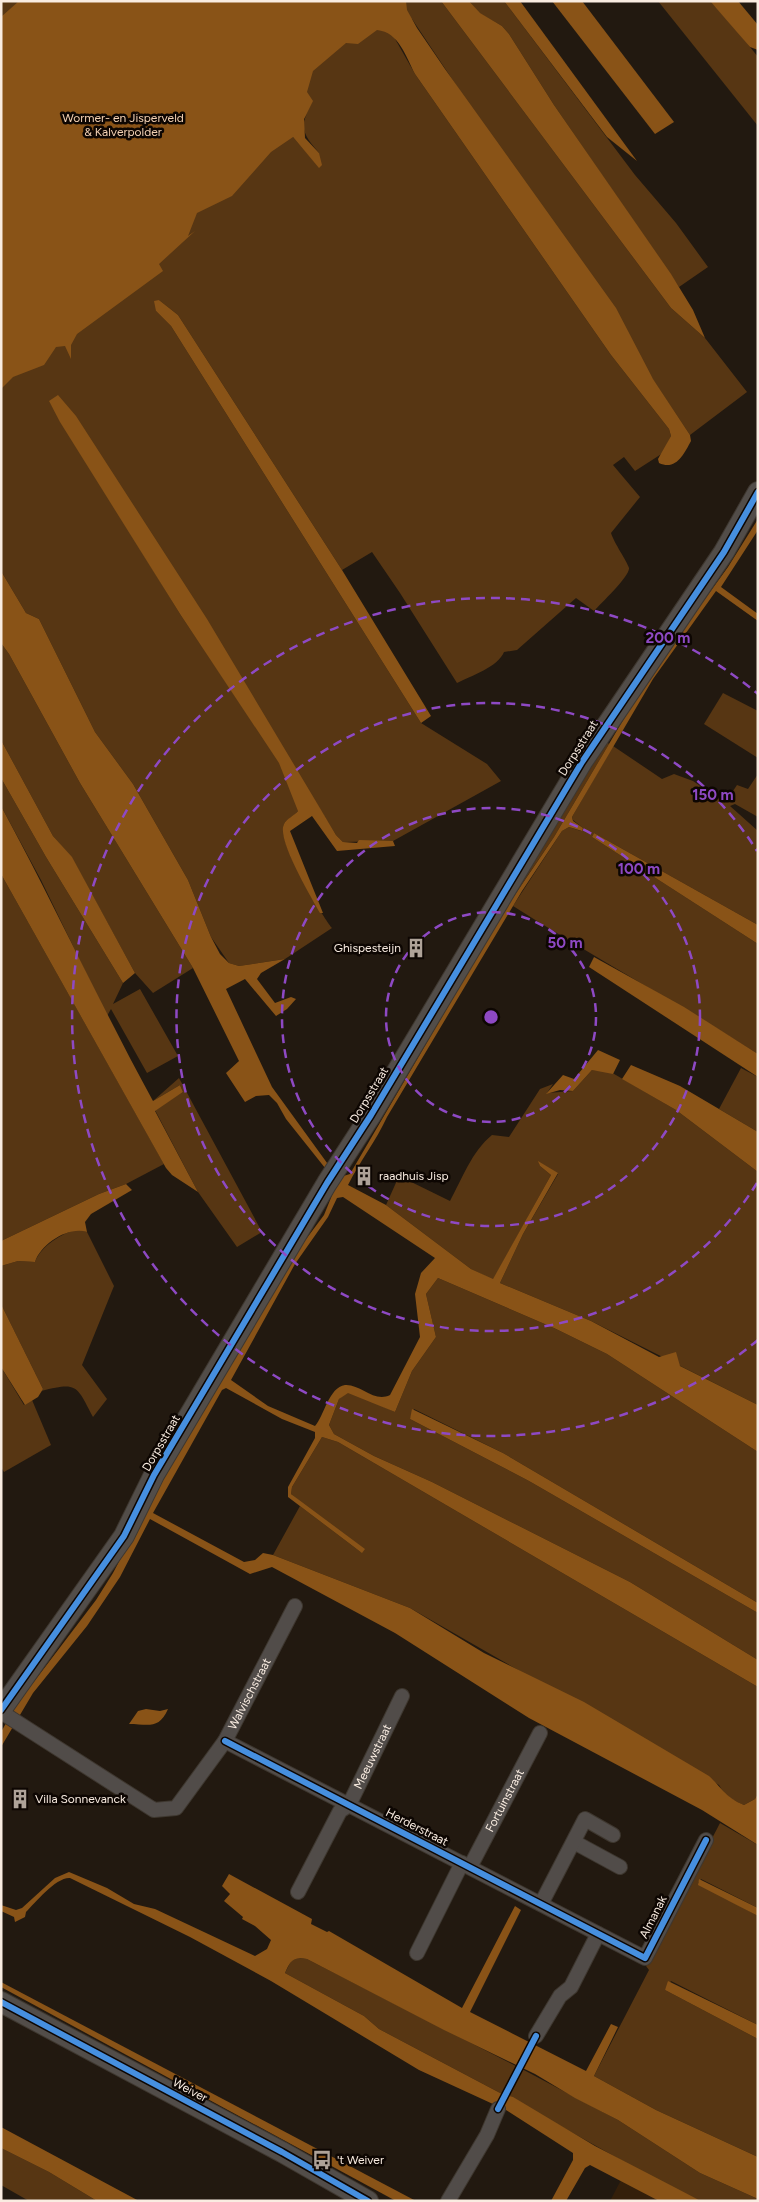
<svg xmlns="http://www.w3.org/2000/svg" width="759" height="2202" font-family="Figtree,sans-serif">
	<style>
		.built { fill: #341f0a }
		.green { fill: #573613; fill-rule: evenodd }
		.water { fill: #895317; fill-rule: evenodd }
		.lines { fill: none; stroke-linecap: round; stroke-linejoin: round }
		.street-casing { stroke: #3e372f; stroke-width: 16 }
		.secondary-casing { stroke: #3e372f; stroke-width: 22 }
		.street { stroke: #514c49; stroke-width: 14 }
		.secondary { stroke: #524d49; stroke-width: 20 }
		.cycleway-casing { stroke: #0d0602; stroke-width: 9 }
		.cycleway { stroke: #468fdf; stroke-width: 6 }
		.ring { fill: none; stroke: #8e49c4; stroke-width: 2.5; stroke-dasharray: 9 6 }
		.labels { text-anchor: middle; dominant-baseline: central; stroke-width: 5; stroke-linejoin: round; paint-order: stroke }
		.park-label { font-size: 12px; fill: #f4d2b4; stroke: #0d0602 }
		.street-label { font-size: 12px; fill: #f9ece1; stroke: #0d0602 }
		.poi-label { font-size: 12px; fill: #f9ece1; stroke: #0d0602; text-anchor: start }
		.centre { fill: #8e49c4; stroke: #0d0602; stroke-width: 2.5 }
		.ring-label { font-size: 15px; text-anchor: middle; font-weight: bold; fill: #8e49c4; stroke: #0d0602; stroke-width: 5; stroke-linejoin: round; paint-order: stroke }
	</style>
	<rect width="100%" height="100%" fill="#221910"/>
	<path class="built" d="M621,2180L659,2201H610Z"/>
	<g class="green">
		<path d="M1,1H441L671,308L705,338L747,392L690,435L412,19L394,37L415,74L611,355L669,429L671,436L663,453L635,471L624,457L613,465L640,497L611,533C614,543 627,561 629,568C630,576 600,604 594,611L576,598L517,650L504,652C498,667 471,676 457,683L400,593L372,552L342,570L178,315L159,300L156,311L171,326L421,723L487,764L501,781L393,841L343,842L336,835L285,753L49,401L180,614L280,763L298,805V811C295,815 286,820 284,824C276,840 321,914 332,928L285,959L239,966L229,963L211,937L188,880L133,784L95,732L39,619L26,613L1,571ZM307,114C298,130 309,141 319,153V167L293,137Z"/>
		<path d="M469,1H504L635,175L676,223L708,267L679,287L554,105L509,34L502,26L479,13Z"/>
		<path d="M658,1H710L735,28L758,57V126Z"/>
		<path d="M1,643L9,654L80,783L193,968L153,993L135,973L72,858L53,836L1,740Z"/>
		<path d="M723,693L758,711V758L704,724Z"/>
		<path d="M606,741L609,744L554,837L509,903Z"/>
		<path d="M613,746L662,779L674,774L693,781L725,803L737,785L748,789L758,774V817L735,804L730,806L758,831V925L594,833L592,837L758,944V1054C677,1003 594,957 513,906L562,831L569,827L581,831L583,828L573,820L572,817Z"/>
		<path d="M1,778L46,857L123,983L113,1004L140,989L178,1056L147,1073L111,1009L107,1016L41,880L1,806Z"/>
		<path d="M1,874L164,1164L126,1184L99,1194L1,1241Z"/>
		<path d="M741,1068L758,1077V1132L719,1109Z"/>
		<path d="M592,1070L609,1071L676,1110L758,1172V1405L591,1321L500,1283L523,1234L558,1174L539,1162L540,1166L551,1175L493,1280L471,1269L386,1205L399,1176L450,1201C462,1179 472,1151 492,1135L509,1137L540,1089L553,1084L547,1093L573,1091Z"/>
		<path d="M179,1078L262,1232L237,1247L198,1192L155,1110L183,1092L180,1085L153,1101Z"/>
		<path d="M78,1229L87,1232L114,1286L82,1365L107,1399L93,1417C76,1385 78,1382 41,1391L43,1389L1,1304V1266L18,1261L35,1262C41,1246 62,1233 78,1229Z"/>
		<path d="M438,1278L554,1328L607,1354L758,1452V1603L503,1453L414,1409L410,1419L529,1481L758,1613V1660L630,1582L432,1482L374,1456L334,1434L329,1425L339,1399L345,1393H353L395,1412L412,1371L436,1337L426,1294Z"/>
		<path d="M1,1367L24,1405L32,1400L51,1445L4,1472L1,1467Z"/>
		<path d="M322,1437L338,1442L758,1687V1793L755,1799L744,1805C732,1800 725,1796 719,1785L410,1608L273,1555L300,1506L362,1553L291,1494L292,1487Z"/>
		<path d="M720,1823L758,1845V1908L701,1879L698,1883L758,1916V2025L671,1981L665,1990L758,2039V2157L656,2110L594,2076L649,1970L646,1966Z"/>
		<path d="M296,1958L307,1959L516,2066L502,2094L379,2029L364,2016L285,1973L291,1961Z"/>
		<path d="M520,2068L618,2120L700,2173L758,2199V2201H701L653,2178L507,2096Z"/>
		<path d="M1,2148L49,2172L97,2201H29L1,2185Z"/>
	</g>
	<g class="water">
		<path d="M19,1H406L407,10L417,28L445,69L616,308L653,379L690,435L691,441C684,454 676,471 659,463L658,459L671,436L669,429L611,355L415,74C406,57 399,32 377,30L358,44L346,43L313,71L307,92L313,101L304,119L305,138L319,153L322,165L319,168L293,137L271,152L232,196L197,213L188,236L195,231L159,264L163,271L77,334L71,345V359L65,346L56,347L44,365L13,377L1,389V17Z"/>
		<path d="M441,1H469L480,13L502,26L509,34L554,105L671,274L693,310L705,338L671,308Z"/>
		<path d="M504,1H520L637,161L607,137Z"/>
		<path d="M552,1H582L674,122L655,134Z"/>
		<path d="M710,1H738L758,25V50L750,47Z"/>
		<path d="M159,300L178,315L342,570L431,716L421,723L171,326L156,311L154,301Z"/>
		<path d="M58,395L76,416L207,619L336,835L343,842L357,843L359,840L393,841L395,846L337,851L312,816L290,831L323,913H320C312,898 276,839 284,824C286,819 295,815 298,811L279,763L180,614L60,422L49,401Z"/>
		<path d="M758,519V530L721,587L758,614V621L716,591L653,679L572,817L573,821L583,828L582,831L569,827L562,831L522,891L387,1117C376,1141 360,1161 348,1185L386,1205L471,1269L493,1279L551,1175L540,1166L538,1161L558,1173L523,1234L500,1283L591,1321L659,1357L676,1352L680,1366L758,1405V1452L607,1354L554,1328L438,1278L426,1294L436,1337L412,1371L395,1412L348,1393L339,1399L329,1425L334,1434L374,1456L432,1482L630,1582L758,1660V1687L338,1442L322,1437L292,1487L291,1494L365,1549L362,1553L288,1497V1487L315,1438V1432L282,1419L226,1388L222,1390L153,1513L244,1562L255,1560L263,1553L273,1555L410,1608L484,1653L584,1702L709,1776C723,1789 725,1797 744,1805L755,1799L758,1793V1845L702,1810L529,1718L395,1633L272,1567L250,1574L150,1519L120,1577L87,1626L33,1693L1,1747V1732L17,1704L96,1600L113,1573L164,1476L292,1258L324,1215L337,1183L286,1119L277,1103L269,1095L256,1096L245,1102L226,1073L239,1061L193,968L80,783L9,654L1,643V571L26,613L39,619L95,732L133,784L188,880L211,937L220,954L229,963L239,966L285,959L261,973L257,979L275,1003L291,997L296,999L287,1009L276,1016L245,979L226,989L272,1087L330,1167L340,1177L350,1174L502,914L554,837L648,678L728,567ZM343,1197L435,1258L421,1273L415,1294L420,1337L390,1395C374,1403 361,1384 345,1385C329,1387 324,1416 315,1426L268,1406L231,1380L295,1264L328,1217L337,1198Z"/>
		<path d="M1,740L53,836L72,857L135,973L123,983L46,857L1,778Z"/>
		<path d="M1,806C54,904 100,1004 153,1101L180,1085L183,1092L155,1111L198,1192L172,1175L166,1168L1,874Z"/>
		<path d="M594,833L758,925V944L592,837Z"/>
		<path d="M594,957L684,1007L758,1054V1077L589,967Z"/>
		<path d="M598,1050L620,1060L613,1074L592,1070L573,1091L560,1090L546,1094L563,1075L574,1079Z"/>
		<path d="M631,1065L680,1086L758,1132V1172L676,1110L622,1079Z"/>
		<path d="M126,1184L132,1190L91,1214L85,1222L87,1232C68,1226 41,1244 35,1262L18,1261L1,1266V1241L99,1194Z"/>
		<path d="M1,1304L43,1389L38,1397L25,1405L1,1367Z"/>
		<path d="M412,1409L503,1453L758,1603V1613L529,1481L410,1419Z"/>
		<path d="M146,1709L160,1711L168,1709C159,1730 148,1724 129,1724L138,1711Z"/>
		<path d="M69,1872L107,1888L134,1904L155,1909L255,1956L267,1949L271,1940L255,1926L242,1919L243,1917L224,1901L230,1894L222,1886L229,1874L312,1919L311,1924L327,1932L329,1931L462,2008L515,1906L521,1910L470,2012L586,2071L611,2024L618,2027L594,2076L656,2110L758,2157V2199L700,2173L618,2120L575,2098L535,2074L444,2030L307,1959C293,1956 290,1961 285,1973L364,2016L379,2029L502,2094L513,2097L595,2146L701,2201H659L590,2165L585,2168L566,2201H551L573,2160V2153L506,2110L419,2070L271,1981L190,1937L70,1878C56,1877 35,1903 26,1912L25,1917L15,1922L14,1917L1,1911V1905L16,1910L22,1908L55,1878Z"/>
		<path d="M699,1879L758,1908V1916L698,1885Z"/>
		<path d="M668,1981L758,2025V2039L665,1990Z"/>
		<path d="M1,1982L416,2201H396L1,1987Z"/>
		<path d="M1,2127L139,2201H97L49,2172L1,2148Z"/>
	</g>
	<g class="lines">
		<defs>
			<g id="street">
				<path id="s1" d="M1,1712L154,1810L176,1808L225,1741L295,1606"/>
				<path d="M225,1741L645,1958L706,1840"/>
				<path d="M574,1842L620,1867"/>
				<path id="s2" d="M470,1867L540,1733"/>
				<path id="s3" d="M298,1892L340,1811L349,1805L402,1696"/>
				<path d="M541,1904L585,1819L613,1835"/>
				<path d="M417,1953L462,1863"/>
				<path d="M536,2036L560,1996L571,1987L598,1934"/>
				<path d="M448,2201L487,2135L498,2109"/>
			</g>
			<g id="secondary">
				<path d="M1,1710L124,1536L154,1475L327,1183L371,1115L582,762L724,552L758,492"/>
				<path d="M1,2002L282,2152L368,2201"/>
			</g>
		</defs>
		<use href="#street" class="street-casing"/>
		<use href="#secondary" class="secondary-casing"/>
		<use href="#street" class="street"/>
		<use href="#secondary" class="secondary"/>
		<defs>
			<g id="cycleway">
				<path d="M1,1710L124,1536L154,1475L327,1183L371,1115L582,762L724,552L758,492"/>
				<path d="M225,1741L645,1958L706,1840"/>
				<path d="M1,2002L282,2152L368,2201"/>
				<path d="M498,2109L536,2036"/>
			</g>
		</defs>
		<use href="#cycleway" class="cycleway-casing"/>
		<use href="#cycleway" class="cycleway"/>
	</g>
	<g class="ring">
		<circle cx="491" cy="1017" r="105"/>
		<circle cx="491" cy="1017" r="209"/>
		<path d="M757 1183A314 314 0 1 1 757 851"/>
		<path d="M758 1340A419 419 0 1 1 758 694"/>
	</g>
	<defs>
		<symbol id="building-bare" viewBox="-9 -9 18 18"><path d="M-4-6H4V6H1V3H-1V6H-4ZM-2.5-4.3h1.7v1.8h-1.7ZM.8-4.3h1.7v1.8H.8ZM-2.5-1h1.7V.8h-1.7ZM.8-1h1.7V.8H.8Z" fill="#aea298" stroke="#0d0602" stroke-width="2.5" paint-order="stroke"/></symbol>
		<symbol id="bus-bare" viewBox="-9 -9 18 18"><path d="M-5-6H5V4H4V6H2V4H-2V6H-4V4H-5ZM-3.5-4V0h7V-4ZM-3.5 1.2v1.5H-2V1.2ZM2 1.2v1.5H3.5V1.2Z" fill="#aea298" stroke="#0d0602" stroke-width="2.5" paint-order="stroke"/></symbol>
	</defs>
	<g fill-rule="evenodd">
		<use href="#building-bare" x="402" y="934" width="28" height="28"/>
		<use href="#building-bare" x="350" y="1162" width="28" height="28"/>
		<use href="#building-bare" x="6" y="1785" width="28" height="28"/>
		<use href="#bus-bare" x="308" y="2146" width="28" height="28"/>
	</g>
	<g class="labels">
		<g class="park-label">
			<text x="123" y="118">Wormer- en Jisperveld<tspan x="123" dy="14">&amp; Kalverpolder</tspan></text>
		</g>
		<g class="street-label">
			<text transform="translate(578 748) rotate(-58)">Dorpsstraat</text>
			<text transform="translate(369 1095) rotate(-59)">Dorpsstraat</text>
			<text transform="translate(161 1443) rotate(-60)">Dorpsstraat</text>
			<text stroke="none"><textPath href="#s1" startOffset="340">Walvischstraat</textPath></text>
			<text stroke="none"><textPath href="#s3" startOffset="156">Meeuwstraat</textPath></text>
			<text stroke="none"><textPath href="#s2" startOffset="75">Fortuinstraat</textPath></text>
			<text transform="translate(417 1827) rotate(27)">Herderstraat</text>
			<text transform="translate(653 1917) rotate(-63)">Almanak</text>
			<text transform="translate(190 2090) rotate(28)">Weiver</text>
		</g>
		<g class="poi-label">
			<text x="401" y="948" text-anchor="end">Ghispesteijn</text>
			<text x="379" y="1176">raadhuis Jisp</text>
			<text x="35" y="1799">Villa Sonnevanck</text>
			<text x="337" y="2160">'t Weiver</text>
		</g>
	</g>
	<circle cx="491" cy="1017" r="8" class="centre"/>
	<g class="ring-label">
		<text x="668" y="643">200 m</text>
		<text x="713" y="800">150 m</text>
		<text x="639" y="874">100 m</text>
		<text x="565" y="948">50 m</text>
	</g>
	<rect width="759" height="2202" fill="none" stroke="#f9ece1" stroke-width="5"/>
</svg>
